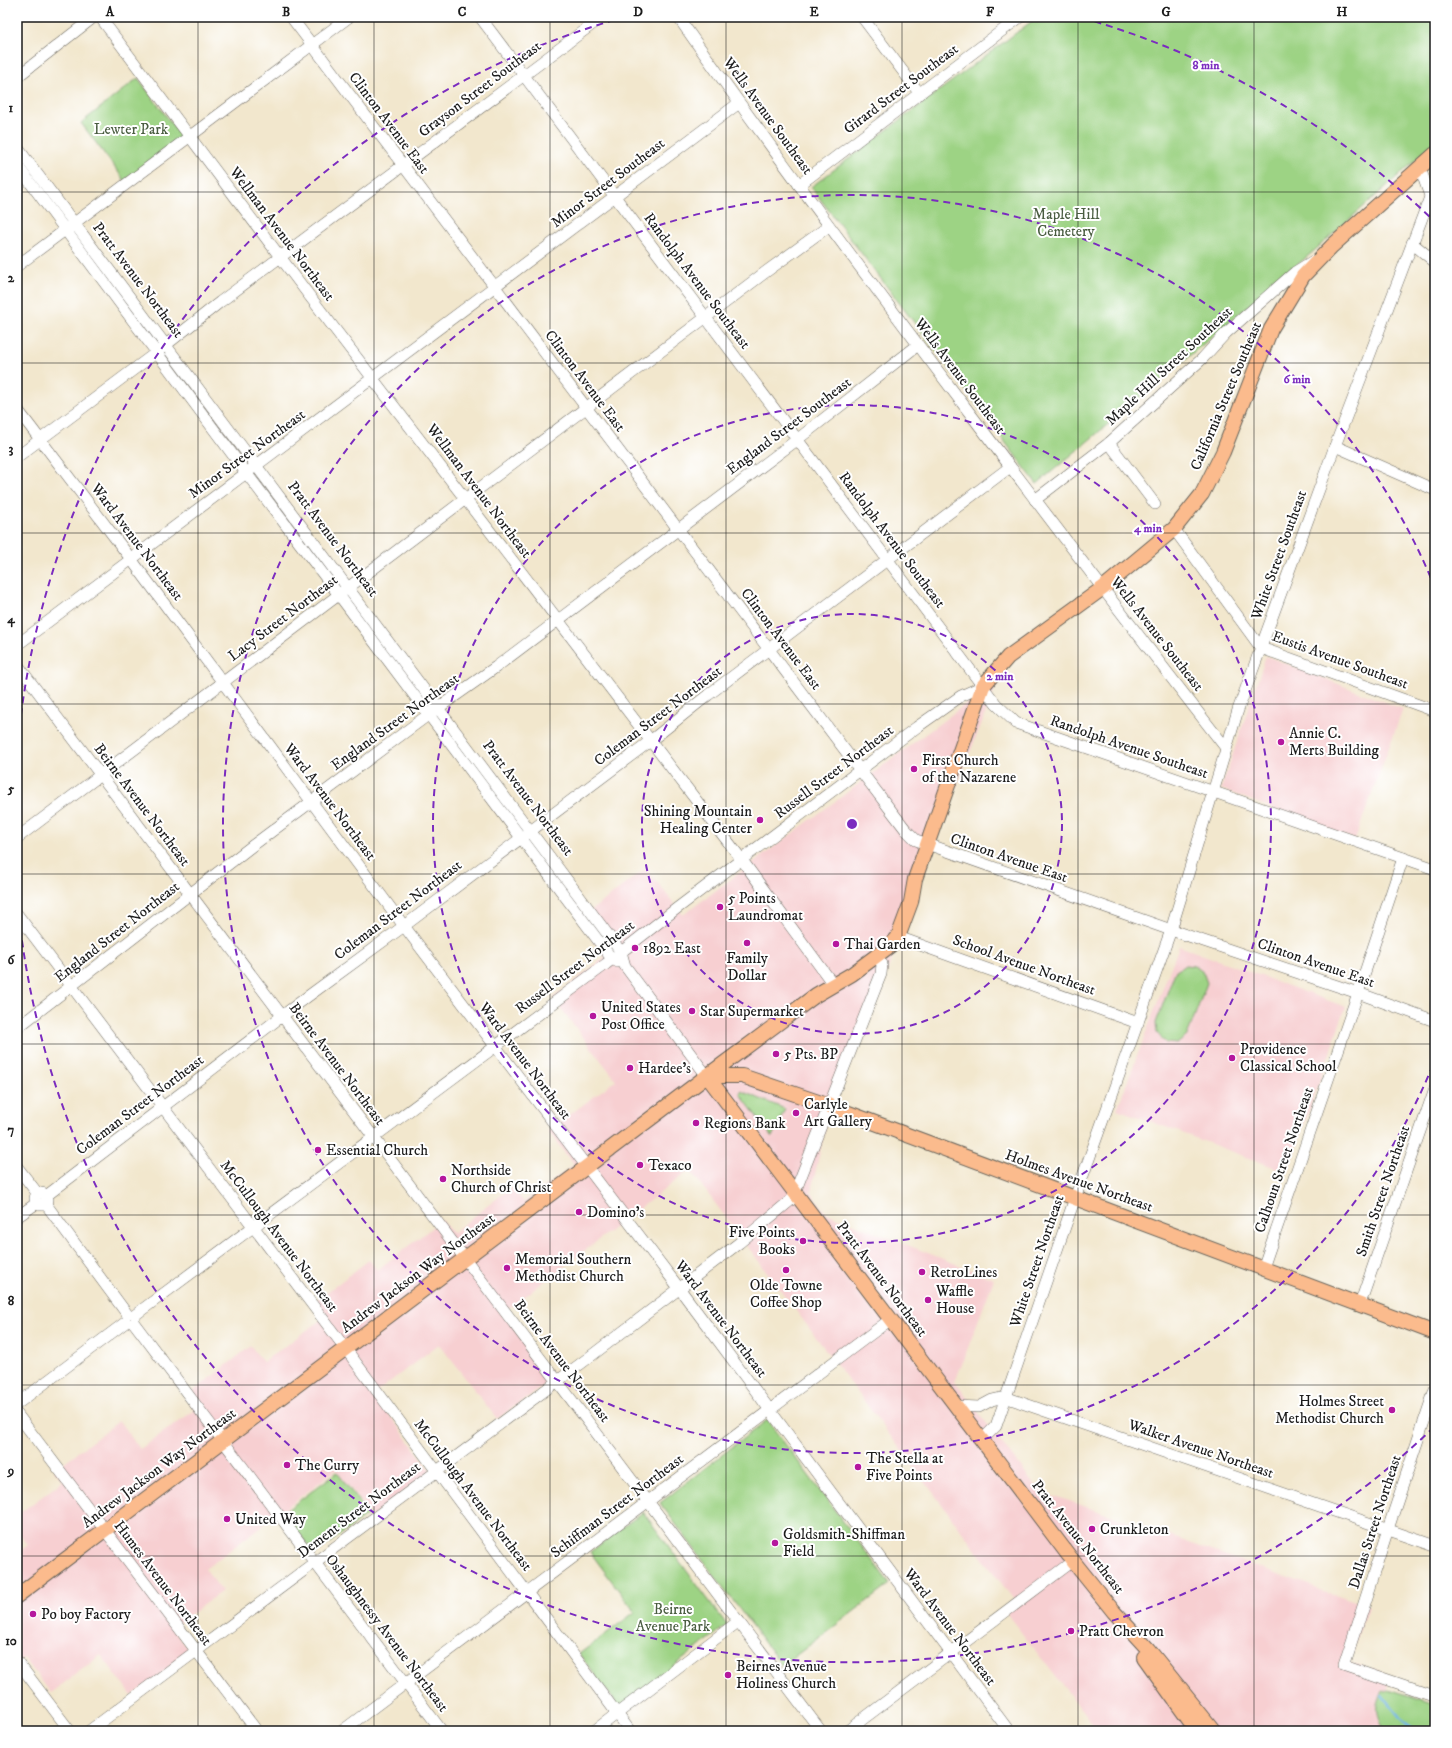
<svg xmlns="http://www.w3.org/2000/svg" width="1452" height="1748" font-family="'IM FELL DW Pica',serif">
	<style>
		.built { fill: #f7cfd1 }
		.green { fill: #9dd384; stroke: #5c7850 }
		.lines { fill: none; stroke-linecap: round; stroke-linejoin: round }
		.stream { stroke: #75b6e9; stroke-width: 2.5 }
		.minor-casing { stroke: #67635a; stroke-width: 12 }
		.major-casing { stroke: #67635a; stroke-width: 16 }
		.minor { stroke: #fff; stroke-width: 11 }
		.major { stroke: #fbbb8d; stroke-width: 14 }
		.grid { fill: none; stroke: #1c1c1c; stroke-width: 1; stroke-opacity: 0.55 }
		.ring { fill: none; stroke: #7b2cbf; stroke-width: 2; stroke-dasharray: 7 5 }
		.poi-dot { fill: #b5179e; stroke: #fff; stroke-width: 1.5 }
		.labels { text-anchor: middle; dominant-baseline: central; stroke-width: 4; stroke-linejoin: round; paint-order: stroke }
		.street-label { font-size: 15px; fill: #1c1c1c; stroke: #fff }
		.park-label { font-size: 15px; fill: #495c40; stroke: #fff }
		.poi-label { font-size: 15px; fill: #1c1c1c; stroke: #fff; text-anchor: start }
		.centre { fill: #7b2cbf; stroke: #fff; stroke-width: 2 }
		.ring-label { font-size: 12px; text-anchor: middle; font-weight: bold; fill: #7b2cbf; stroke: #fff; stroke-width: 4; stroke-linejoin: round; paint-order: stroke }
		.neatline { fill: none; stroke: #1c1c1c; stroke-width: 1.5 }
		.grid-label { font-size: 13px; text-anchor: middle; font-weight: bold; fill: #1c1c1c }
	</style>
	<rect width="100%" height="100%" fill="#fff"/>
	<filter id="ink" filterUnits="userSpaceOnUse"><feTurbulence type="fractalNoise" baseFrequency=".025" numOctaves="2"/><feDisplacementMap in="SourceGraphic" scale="8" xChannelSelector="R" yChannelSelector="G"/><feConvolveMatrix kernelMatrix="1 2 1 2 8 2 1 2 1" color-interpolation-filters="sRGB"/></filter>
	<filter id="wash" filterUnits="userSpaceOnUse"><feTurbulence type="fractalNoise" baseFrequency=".012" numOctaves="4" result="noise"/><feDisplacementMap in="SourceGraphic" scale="16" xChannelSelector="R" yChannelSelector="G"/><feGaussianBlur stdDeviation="0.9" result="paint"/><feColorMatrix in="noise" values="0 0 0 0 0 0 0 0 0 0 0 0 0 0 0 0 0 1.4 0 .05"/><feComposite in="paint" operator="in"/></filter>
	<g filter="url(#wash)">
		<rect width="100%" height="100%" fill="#f2e7cd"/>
		<g class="built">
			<path d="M1266,656L1403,709L1355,840L1221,789Z"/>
			<path d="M999,679L911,902L892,959L830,1106L811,1192L826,1213L994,1279L955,1382L1038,1490L1369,1606L1349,1662L1388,1675L1389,1690H1383L1378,1718L1385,1731H1098L1003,1609L1014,1600L690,1170L503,1313L552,1380L497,1419L439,1344L374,1394L431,1471L372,1516L336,1470L205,1569L222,1591L172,1628L190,1652L132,1696L101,1655L51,1693L24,1658L17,1663V1553L28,1545L17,1532V1515L63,1481L54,1470L119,1421L140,1449L195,1410L186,1397L251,1346L263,1362L325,1317L314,1302L369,1260L377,1270L442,1220L452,1233L512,1187L524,1202L574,1165L548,1131L616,1080L553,998L605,957L579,920L646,868L683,915Z"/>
			<path d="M1179,946L1346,1007L1287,1172L1117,1109Z"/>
		</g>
		<g class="green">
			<path d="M1033,17H1435V143L1315,250L1037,484L811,187L1032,21Z"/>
			<path d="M138,78L181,136L125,181L81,123Z"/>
			<path d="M1185,965L1195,966L1203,972L1207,983L1187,1036L1177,1044L1166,1043L1157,1033L1156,1023L1175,972Z"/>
			<path d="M741,1091L785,1109L772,1137L740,1094Z"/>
			<path d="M767,1420L890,1584L782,1666L660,1503Z"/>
			<path d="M337,1472L368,1514L315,1554L283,1513Z"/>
			<path d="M643,1512L727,1625L620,1708L579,1654L635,1612L590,1552Z"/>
			<path d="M1383,1690H1389L1435,1705V1731H1385C1376,1714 1375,1708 1383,1690Z"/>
		</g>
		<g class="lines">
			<path class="stream" d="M1382,1695L1403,1721L1417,1731"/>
		</g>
	</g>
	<g filter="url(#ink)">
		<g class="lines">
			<defs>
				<g id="minor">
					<path d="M100,17L308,294L742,860L833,984"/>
					<path d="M291,17L860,770L906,830L916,840L1171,930L1358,993L1435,1021"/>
					<path d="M480,17L996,704L1016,723L1435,869"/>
					<path d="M678,17C774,153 874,287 975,420C1058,530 1141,640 1226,748"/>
					<path d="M862,17L920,94"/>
					<path d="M17,77L94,17"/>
					<path d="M17,147L621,952L625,966L707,1076"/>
					<path d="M17,165L247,474L339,595L612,959L618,962"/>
					<path d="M1420,168L1430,196"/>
					<path d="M799,185L1020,17"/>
					<path d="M1412,243L1435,262"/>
					<path d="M17,266L349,17"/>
					<path d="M17,409L131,559L404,926L679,1288L1009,1731"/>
					<path d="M1109,443L1155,504"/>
					<path d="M1335,446L1435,490"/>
					<path d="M17,457L157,352L220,302L602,17"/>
					<path d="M1035,500L1109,443L1202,359L1226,333L1295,272L1313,261"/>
					<path d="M1174,529L1261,648L1435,711"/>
					<path d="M17,645L739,103"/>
					<path d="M17,664L821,1731"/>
					<path d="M17,838L767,271L829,226"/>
					<path d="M17,914L345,1348L630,1731"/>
					<path d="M898,937L1138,1023"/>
					<path d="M17,1028L252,846L428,715L496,667L798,439L918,345"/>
					<path d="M17,1167L38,1194"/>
					<path d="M795,1192L881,974L882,964L877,956"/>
					<circle cx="41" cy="1199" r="6"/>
					<path d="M46,1196L307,997L404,926L649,742L708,695L1010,467"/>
					<path d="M45,1203L127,1314"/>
					<path d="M17,1217L37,1203"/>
					<path d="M1263,1268L1358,993L1403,858"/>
					<path d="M1360,1304L1435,1088"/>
					<path d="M135,1315L606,964L676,909L917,727L961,696L983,686"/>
					<path d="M134,1323L442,1731"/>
					<path d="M1435,1389L1388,1529L1344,1665L1435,1696"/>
					<path d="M17,1404L126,1322"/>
					<path d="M956,1406L979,1407L992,1400L1005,1397L1435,1546"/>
					<path d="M17,1414L257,1731"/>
					<path d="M982,1440L996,1426L1075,1198L1171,930L1238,710L1335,446L1435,184"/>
					<path d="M17,1661L70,1731"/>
					<path d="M89,1731L587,1359L739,1243L797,1195"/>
					<path d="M342,1731L891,1319"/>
					<path d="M594,1731L739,1621"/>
					<path d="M847,1731L1073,1561"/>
				</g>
				<g id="major">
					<path d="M707,1076L1073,1561L1114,1612L1148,1649L1214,1731"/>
					<path d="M707,1076H742L830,1106L1435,1333"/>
					<path d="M17,1596L707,1076L816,995L852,974L891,945L898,937L911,902L915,879L983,686L1008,657L1103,588L1174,529L1202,494L1223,452L1271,329L1303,276L1332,246L1435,154"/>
					<path d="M1144,1657L1197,1731"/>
				</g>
			</defs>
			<use href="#minor" class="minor-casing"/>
			<use href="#major" class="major-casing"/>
			<use href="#minor" class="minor"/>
			<use href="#major" class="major"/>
		</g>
	</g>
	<path class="grid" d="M198,17V1731M374,17V1731M550,17V1731M726,17V1731M902,17V1731M1078,17V1731M1254,17V1731M17,192H1435M17,363H1435M17,533H1435M17,704H1435M17,874H1435M17,1044H1435M17,1215H1435M17,1385H1435M17,1556H1435"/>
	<g class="ring">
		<circle cx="852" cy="824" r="210"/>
		<circle cx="852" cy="824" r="419"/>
		<path d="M1433 1065A629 629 0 1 1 1433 583"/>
		<path d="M1434 1427A838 838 0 0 1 17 897M17 751A838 838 0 0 1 621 18M1083 18A838 838 0 0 1 1434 221"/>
	</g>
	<g class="poi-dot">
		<circle cx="1281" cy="742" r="4"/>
		<circle cx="914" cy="769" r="4"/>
		<circle cx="760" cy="820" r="4"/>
		<circle cx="720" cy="907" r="4"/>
		<circle cx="747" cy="943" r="4"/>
		<circle cx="836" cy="944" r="4"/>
		<circle cx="635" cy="948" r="4"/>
		<circle cx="692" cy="1011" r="4"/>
		<circle cx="593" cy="1016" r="4"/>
		<circle cx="776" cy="1054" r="4"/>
		<circle cx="1232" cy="1058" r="4"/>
		<circle cx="630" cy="1068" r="4"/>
		<circle cx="796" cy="1113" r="4"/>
		<circle cx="696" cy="1123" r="4"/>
		<circle cx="318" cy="1150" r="4"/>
		<circle cx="640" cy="1165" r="4"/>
		<circle cx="443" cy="1179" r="4"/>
		<circle cx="579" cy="1212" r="4"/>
		<circle cx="803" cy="1241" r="4"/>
		<circle cx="507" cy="1268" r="4"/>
		<circle cx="786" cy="1270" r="4"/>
		<circle cx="922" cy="1272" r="4"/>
		<circle cx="928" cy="1300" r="4"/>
		<circle cx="1392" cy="1410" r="4"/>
		<circle cx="287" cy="1465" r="4"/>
		<circle cx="858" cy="1467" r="4"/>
		<circle cx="227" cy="1519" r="4"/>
		<circle cx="1092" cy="1529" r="4"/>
		<circle cx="775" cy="1543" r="4"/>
		<circle cx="33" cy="1614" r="4"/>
		<circle cx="1071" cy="1631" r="4"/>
		<circle cx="728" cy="1675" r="4"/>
	</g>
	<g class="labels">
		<g class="street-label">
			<text transform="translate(480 89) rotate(-37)">Grayson Street Southeast</text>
			<text transform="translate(901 89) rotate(-37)">Girard Street Southeast</text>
			<text transform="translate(768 116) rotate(54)">Wells Avenue Southeast</text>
			<text transform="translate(389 123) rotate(53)">Clinton Avenue East</text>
			<text transform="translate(608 183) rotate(-37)">Minor Street Southeast</text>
			<text transform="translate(282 234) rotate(53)">Wellman Avenue Northeast</text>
			<text transform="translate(138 280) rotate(53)">Pratt Avenue Northeast</text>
			<text transform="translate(697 281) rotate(53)">Randolph Avenue Southeast</text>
			<text transform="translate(1169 366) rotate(-43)">Maple Hill Street Southeast</text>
			<text transform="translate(960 376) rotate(53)">Wells Avenue Southeast</text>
			<text transform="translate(585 381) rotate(53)">Clinton Avenue East</text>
			<text transform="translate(1226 396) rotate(-67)">California Street Southeast</text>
			<text transform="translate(789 426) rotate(-37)">England Street Southeast</text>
			<text transform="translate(247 454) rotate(-36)">Minor Street Northeast</text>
			<text transform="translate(479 491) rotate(53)">Wellman Avenue Northeast</text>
			<text transform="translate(333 539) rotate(53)">Pratt Avenue Northeast</text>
			<text transform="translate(892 540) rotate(53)">Randolph Avenue Southeast</text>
			<text transform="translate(137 542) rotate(53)">Ward Avenue Northeast</text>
			<text transform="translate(1279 555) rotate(-70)">White Street Southeast</text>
			<text transform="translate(283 618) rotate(-37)">Lacy Street Northeast</text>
			<text transform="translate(1157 634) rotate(52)">Wells Avenue Southeast</text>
			<text transform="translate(781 639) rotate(53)">Clinton Avenue East</text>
			<text transform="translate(1340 660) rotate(20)">Eustis Avenue Southeast</text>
			<text transform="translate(658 716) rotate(-37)">Coleman Street Northeast</text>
			<text transform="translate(395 722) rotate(-36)">England Street Northeast</text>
			<text transform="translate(1129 747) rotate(19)">Randolph Avenue Southeast</text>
			<text transform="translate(834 772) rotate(-37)">Russell Street Northeast</text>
			<text transform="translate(528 798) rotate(53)">Pratt Avenue Northeast</text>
			<text transform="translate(330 802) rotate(53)">Ward Avenue Northeast</text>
			<text transform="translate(142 805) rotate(53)">Beirne Avenue Northeast</text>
			<text transform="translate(1009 858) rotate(19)">Clinton Avenue East</text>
			<text transform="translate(398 910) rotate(-37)">Coleman Street Northeast</text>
			<text transform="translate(117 932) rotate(-38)">England Street Northeast</text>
			<text transform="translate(1316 963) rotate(19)">Clinton Avenue East</text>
			<text transform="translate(1024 965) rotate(20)">School Avenue Northeast</text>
			<text transform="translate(575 967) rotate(-37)">Russell Street Northeast</text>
			<text transform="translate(525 1061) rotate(53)">Ward Avenue Northeast</text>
			<text transform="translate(337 1064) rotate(53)">Beirne Avenue Northeast</text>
			<text transform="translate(140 1105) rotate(-37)">Coleman Street Northeast</text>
			<text transform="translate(1284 1160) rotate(-71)">Calhoun Street Northeast</text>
			<text transform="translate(1079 1181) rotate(20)">Holmes Avenue Northeast</text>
			<text transform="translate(1383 1191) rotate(-71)">Smith Street Northeast</text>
			<text transform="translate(279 1236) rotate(53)">McCullough Avenue Northeast</text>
			<text transform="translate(1037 1261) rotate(-71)">White Street Northeast</text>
			<text transform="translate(418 1273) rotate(-37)">Andrew Jackson Way Northeast</text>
			<text transform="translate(882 1279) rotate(53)">Pratt Avenue Northeast</text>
			<text transform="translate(721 1319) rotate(53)">Ward Avenue Northeast</text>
			<text transform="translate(562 1361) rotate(53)">Beirne Avenue Northeast</text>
			<text transform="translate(1201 1449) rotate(19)">Walker Avenue Northeast</text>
			<text transform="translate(159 1468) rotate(-37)">Andrew Jackson Way Northeast</text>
			<text transform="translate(473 1495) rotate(53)">McCullough Avenue Northeast</text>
			<text transform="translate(617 1506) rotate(-37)">Schiffman Street Northeast</text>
			<text transform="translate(359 1510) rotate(-37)">Dement Street Northeast</text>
			<text transform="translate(1375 1522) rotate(-72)">Dallas Street Northeast</text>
			<text transform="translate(1078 1537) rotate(52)">Pratt Avenue Northeast</text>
			<text transform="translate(163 1583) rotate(53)">Humes Avenue Northeast</text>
			<text transform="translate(950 1627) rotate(53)">Ward Avenue Northeast</text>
			<text transform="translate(387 1633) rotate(53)">Oshaughnessy Avenue Northeast</text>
		</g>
		<g class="park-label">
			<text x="131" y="129">Lewter Park</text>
			<text x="1066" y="214">Maple Hill<tspan x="1066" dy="17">Cemetery</tspan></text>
			<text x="673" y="1609">Beirne<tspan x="673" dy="17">Avenue Park</tspan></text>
		</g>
		<g class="poi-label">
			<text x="1289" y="733">Annie C.<tspan x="1289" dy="17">Merts Building</tspan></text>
			<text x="922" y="760">First Church<tspan x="922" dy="17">of the Nazarene</tspan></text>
			<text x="752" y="811" text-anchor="end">Shining Mountain<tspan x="752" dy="17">Healing Center</tspan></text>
			<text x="728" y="898">5 Points<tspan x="728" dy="17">Laundromat</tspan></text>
			<text x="844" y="944">Thai Garden</text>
			<text x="643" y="948">1892 East</text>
			<text x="747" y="958" text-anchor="middle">Family<tspan x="747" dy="17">Dollar</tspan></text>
			<text x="601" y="1007">United States<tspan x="601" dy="17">Post Office</tspan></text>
			<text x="700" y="1011">Star Supermarket</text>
			<text x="1240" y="1049">Providence<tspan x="1240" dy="17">Classical School</tspan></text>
			<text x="784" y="1054">5 Pts. BP</text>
			<text x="638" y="1068">Hardee's</text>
			<text x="804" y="1104">Carlyle<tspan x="804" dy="17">Art Gallery</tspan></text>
			<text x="704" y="1123">Regions Bank</text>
			<text x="326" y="1150">Essential Church</text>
			<text x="648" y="1165">Texaco</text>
			<text x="451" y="1170">Northside<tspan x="451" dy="17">Church of Christ</tspan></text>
			<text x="587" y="1212">Domino's</text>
			<text x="795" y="1232" text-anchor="end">Five Points<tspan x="795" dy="17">Books</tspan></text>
			<text x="515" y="1259">Memorial Southern<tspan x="515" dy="17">Methodist Church</tspan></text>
			<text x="930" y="1272">RetroLines</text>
			<text x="786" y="1285" text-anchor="middle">Olde Towne<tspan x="786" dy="17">Coffee Shop</tspan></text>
			<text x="936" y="1291">Waffle<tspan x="936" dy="17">House</tspan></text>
			<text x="1384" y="1401" text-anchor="end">Holmes Street<tspan x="1384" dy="17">Methodist Church</tspan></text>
			<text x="866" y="1458">The Stella at<tspan x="866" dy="17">Five Points</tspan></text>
			<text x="295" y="1465">The Curry</text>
			<text x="235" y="1519">United Way</text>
			<text x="1100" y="1529">Crunkleton</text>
			<text x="783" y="1534">Goldsmith-Shiffman<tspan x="783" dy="17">Field</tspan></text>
			<text x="41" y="1614">Po boy Factory</text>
			<text x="1079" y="1631">Pratt Chevron</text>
			<text x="736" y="1666">Beirnes Avenue<tspan x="736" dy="17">Holiness Church</tspan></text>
		</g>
	</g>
	<circle cx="852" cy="824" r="6" class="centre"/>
	<g class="ring-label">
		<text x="1206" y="69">8 min</text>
		<text x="1297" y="383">6 min</text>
		<text x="1148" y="532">4 min</text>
		<text x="1000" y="680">2 min</text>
	</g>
	<rect width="1452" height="1748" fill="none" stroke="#fff" stroke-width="44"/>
	<rect x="22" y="22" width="1408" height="1704" class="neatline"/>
	<g class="grid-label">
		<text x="110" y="16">A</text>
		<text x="286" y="16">B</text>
		<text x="462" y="16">C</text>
		<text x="638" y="16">D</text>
		<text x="814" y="16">E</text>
		<text x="990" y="16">F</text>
		<text x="1166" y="16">G</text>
		<text x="1342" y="16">H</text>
		<text x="11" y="112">1</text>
		<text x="11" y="282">2</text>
		<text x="11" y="453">3</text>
		<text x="11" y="623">4</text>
		<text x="11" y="793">5</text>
		<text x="11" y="964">6</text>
		<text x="11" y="1134">7</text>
		<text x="11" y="1305">8</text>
		<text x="11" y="1475">9</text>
		<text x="11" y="1645">10</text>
	</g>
</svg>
